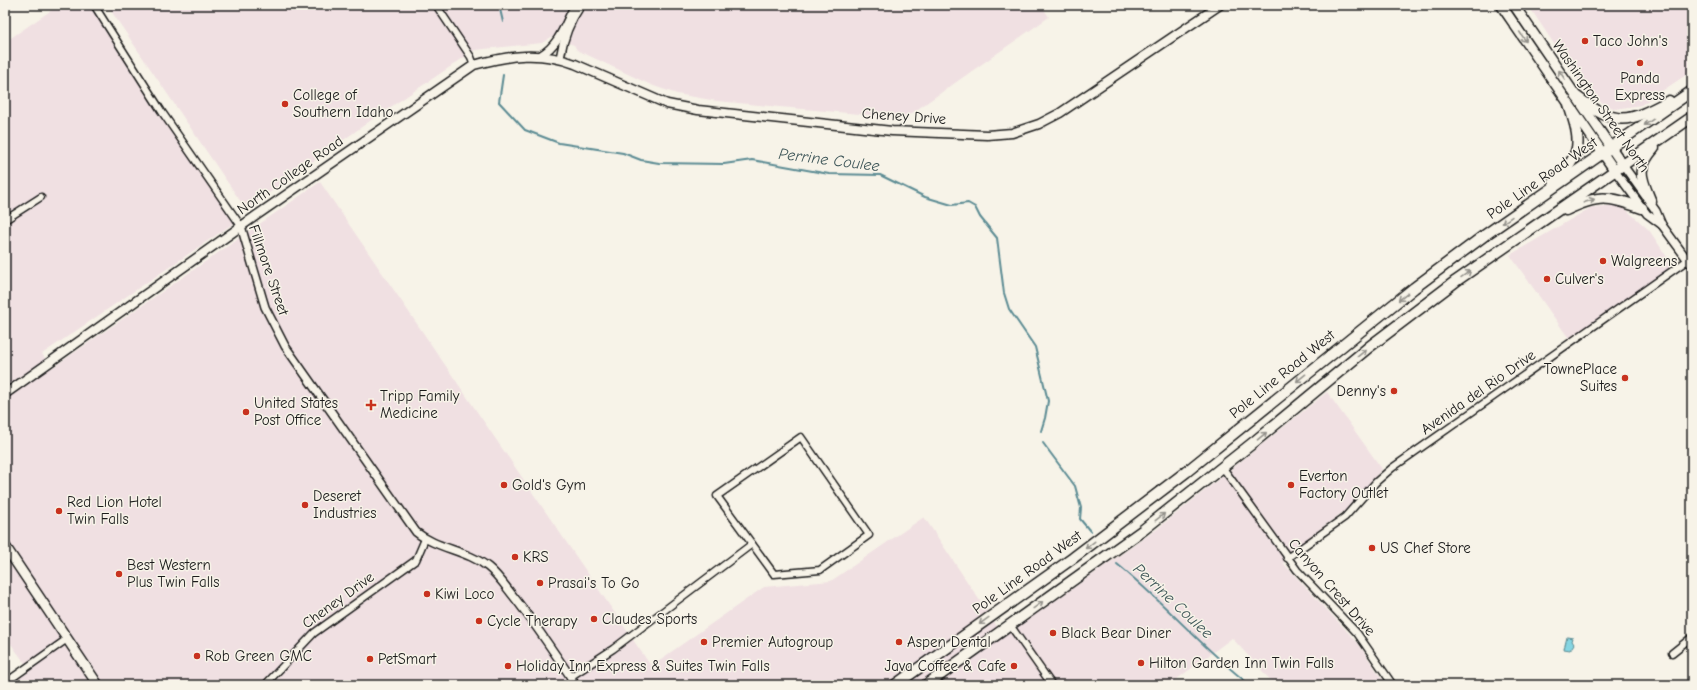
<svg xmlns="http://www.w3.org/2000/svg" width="1697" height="690" font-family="'Comic Neue',sans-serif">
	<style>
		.built { fill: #f0e0e2 }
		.water { fill: #85d5e2; stroke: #5b8b93 }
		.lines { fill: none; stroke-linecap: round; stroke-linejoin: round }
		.stream { stroke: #5b8b93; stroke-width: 2 }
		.minor-casing { stroke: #1c1c1c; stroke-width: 9 }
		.tertiary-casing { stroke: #1c1c1c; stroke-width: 10 }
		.secondary-casing { stroke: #1c1c1c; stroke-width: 11 }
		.primary-casing { stroke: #1c1c1c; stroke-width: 12 }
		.trunk-casing { stroke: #1c1c1c; stroke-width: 13 }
		.minor { stroke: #f7f3e8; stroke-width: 6 }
		.tertiary { stroke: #f7f3e8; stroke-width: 7 }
		.secondary { stroke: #f7f3e8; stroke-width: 8 }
		.primary { stroke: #f7f3e8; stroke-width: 9 }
		.trunk { stroke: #f7f3e8; stroke-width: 10 }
		.oneway { stroke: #94928c }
		.poi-dot { fill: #c8321e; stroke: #f7f3e8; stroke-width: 1.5 }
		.labels { text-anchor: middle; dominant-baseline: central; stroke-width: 3; stroke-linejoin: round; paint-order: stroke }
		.poi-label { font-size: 15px; fill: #1c1c1c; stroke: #f7f3e8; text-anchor: start }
		.street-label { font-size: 15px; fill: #1c1c1c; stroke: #f7f3e8 }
		.water-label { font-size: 16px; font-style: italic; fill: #3c5457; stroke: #f7f3e8 }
	</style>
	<rect width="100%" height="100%" fill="#f7f3e8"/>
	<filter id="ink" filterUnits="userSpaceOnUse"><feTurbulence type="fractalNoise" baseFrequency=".025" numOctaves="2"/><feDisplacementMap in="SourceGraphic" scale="8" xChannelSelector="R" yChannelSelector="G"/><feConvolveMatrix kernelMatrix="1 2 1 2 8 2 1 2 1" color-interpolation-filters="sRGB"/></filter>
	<g filter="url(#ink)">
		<g class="built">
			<path d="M59,5H89L234,223L42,354L52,368L320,182L651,666L764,587L831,581L924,517L1004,637L1157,529L1327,392L1382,469L1347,509L1316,532L1283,563L1358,643L1386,685H1275L1232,638L1169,685H22L14,673L25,663L5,636V42Z"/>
			<path d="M107,5H1041L1049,17L905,118L780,107L717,101L677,94L651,85L577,50L574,45L551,37L542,43L475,50L370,121L251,206L243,205Z"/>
			<path d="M1528,5H1692V71L1641,105L1615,109L1589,96Z"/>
			<path d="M1621,205L1649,230L1673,266L1570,340L1510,255L1592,207Z"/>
		</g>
		<path class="water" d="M1567,637L1573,638L1572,641L1574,644L1570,650L1564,649Z"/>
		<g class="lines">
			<g class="stream">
				<path d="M499,5L503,22"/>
				<path d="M503,75L499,102L525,130L559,143L623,153L641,160L659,163L724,164L752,160L829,174L880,175L925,197L952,205L968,203L975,207L980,217L997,238L1004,293L1009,309L1035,347L1048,401L1045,418L1041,431"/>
				<path d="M1043,443L1075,486L1081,508L1080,519L1090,531"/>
				<path d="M1117,564C1164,602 1202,648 1250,685"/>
			</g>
			<defs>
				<g id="minor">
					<path d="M94,5L162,112L241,226"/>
					<path d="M436,5L471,57L474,65"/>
					<path d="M5,220L41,197"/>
					<path d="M801,437L869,535L820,570L774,574L717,496Z"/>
					<path d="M1223,468L1297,570L1357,633L1393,685"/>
					<path d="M1287,558L1345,517L1376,482L1392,468L1692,257"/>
					<path d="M1010,625L1052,685"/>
					<path d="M1672,653L1692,637"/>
					<path d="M570,677L613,649L752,544"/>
					<path d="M5,683L67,639"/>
					<path d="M265,685L314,633L416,560L425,539"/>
				</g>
				<g id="tertiary">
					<path d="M541,55C560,44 565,23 575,5"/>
					<path d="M560,58C563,39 570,21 581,5"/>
					<path d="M1623,165L1656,211L1662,225L1692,266"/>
					<path d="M1615,171L1647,214L1662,225"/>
					<path d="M241,226L265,307L285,346L416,532C437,549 467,550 488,567C498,575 506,587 514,597C536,625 556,655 576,685"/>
				</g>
				<path id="secondary" d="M5,394L257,215L474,65C510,55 540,51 575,64L667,104L698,110L892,131L987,135L1012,133L1039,124L1060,113L1220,5"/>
				<g id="primary">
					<path d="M1501,5L1615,171"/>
					<path d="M1514,5L1623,165"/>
					<path d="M5,546L98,685"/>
				</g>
				<g id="trunk">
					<path d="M1577,97C1616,127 1628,123 1669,101"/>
					<path d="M1554,181C1584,154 1581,141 1569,105"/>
					<path d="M1651,202C1641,177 1635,170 1654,148"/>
					<path d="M1566,210C1599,194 1608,196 1642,208"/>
					<path d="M895,685L1073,558L1186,472L1414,288L1485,235L1692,91"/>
					<path d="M926,685L1143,530L1254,442L1369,347L1456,281L1692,117"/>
				</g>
			</defs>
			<use href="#minor" class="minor-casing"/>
			<use href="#tertiary" class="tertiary-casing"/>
			<use href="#secondary" class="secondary-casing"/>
			<use href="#primary" class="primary-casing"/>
			<use href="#trunk" class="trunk-casing"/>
			<use href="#minor" class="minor"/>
			<use href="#tertiary" class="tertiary"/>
			<use href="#secondary" class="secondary"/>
			<use href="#primary" class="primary"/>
			<use href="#trunk" class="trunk"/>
		</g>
		<defs><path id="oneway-shaft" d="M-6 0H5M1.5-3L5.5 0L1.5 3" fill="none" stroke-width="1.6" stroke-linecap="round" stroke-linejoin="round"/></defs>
		<g class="oneway">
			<use href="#oneway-shaft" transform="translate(1523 37) rotate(56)"/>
			<use href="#oneway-shaft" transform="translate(1562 75) rotate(-124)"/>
			<use href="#oneway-shaft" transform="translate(1649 122) rotate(145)"/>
			<use href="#oneway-shaft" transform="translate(1589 201) rotate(-18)"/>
			<use href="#oneway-shaft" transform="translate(1507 220) rotate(145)"/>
			<use href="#oneway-shaft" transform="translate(1466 274) rotate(-35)"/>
			<use href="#oneway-shaft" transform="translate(1403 297) rotate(142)"/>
			<use href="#oneway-shaft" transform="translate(1362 353) rotate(-39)"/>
			<use href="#oneway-shaft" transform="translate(1301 378) rotate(141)"/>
			<use href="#oneway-shaft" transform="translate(1262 436) rotate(-40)"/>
			<use href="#oneway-shaft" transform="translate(1160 517) rotate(-38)"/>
			<use href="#oneway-shaft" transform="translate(1090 545) rotate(142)"/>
			<use href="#oneway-shaft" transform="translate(1038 605) rotate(-36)"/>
			<use href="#oneway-shaft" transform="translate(984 621) rotate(144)"/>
		</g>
	</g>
	<g class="poi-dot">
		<circle cx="1585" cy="41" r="4"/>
		<circle cx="1640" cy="63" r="4"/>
		<circle cx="285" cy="104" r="4"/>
		<circle cx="1603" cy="261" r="4"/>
		<circle cx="1547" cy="279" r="4"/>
		<circle cx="1625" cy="378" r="4"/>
		<circle cx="1394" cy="391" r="4"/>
		<path d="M369 399h4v4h4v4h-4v4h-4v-4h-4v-4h4z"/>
		<circle cx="246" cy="412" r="4"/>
		<circle cx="504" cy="485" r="4"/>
		<circle cx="1291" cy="485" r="4"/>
		<circle cx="305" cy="505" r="4"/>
		<circle cx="59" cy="511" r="4"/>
		<circle cx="1372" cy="548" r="4"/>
		<circle cx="515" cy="557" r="4"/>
		<circle cx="119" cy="574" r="4"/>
		<circle cx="540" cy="583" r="4"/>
		<circle cx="427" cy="594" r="4"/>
		<circle cx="594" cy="619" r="4"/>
		<circle cx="479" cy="621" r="4"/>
		<circle cx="1053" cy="633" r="4"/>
		<circle cx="704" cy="642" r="4"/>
		<circle cx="899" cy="642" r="4"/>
		<circle cx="197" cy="656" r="4"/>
		<circle cx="370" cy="659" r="4"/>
		<circle cx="1141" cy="663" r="4"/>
		<circle cx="508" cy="666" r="4"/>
		<circle cx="1014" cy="666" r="4"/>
	</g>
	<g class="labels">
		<g class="poi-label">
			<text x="1593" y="41">Taco John's</text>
			<text x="1640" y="78" text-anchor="middle">Panda<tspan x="1640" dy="17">Express</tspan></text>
			<text x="293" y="95">College of<tspan x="293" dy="17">Southern Idaho</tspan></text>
			<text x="1611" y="261">Walgreens</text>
			<text x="1555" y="279">Culver's</text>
			<text x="1617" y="369" text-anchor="end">TownePlace<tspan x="1617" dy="17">Suites</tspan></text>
			<text x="1386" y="391" text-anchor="end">Denny's</text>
			<text x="380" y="396">Tripp Family<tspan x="380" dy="17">Medicine</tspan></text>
			<text x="254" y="403">United States<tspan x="254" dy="17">Post Office</tspan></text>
			<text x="1299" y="476">Everton<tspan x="1299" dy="17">Factory Outlet</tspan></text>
			<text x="512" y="485">Gold's Gym</text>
			<text x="313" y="496">Deseret<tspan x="313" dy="17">Industries</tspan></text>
			<text x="67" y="502">Red Lion Hotel<tspan x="67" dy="17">Twin Falls</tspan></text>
			<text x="1380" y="548">US Chef Store</text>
			<text x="523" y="557">KRS</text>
			<text x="127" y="565">Best Western<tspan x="127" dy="17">Plus Twin Falls</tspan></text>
			<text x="548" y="583">Prasai's To Go</text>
			<text x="435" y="594">Kiwi Loco</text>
			<text x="602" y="619">Claudes Sports</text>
			<text x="487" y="621">Cycle Therapy</text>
			<text x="1061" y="633">Black Bear Diner</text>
			<text x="712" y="642">Premier Autogroup</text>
			<text x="907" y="642">Aspen Dental</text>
			<text x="205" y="656">Rob Green GMC</text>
			<text x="378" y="659">PetSmart</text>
			<text x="1149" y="663">Hilton Garden Inn Twin Falls</text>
			<text x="516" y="666">Holiday Inn Express &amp; Suites Twin Falls</text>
			<text x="1006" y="666" text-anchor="end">Java Coffee &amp; Cafe</text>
		</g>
		<g class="street-label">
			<text transform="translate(1601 106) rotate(55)">Washington Street North</text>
			<text transform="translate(904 116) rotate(4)">Cheney Drive</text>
			<text transform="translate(290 175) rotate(-35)">North College Road</text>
			<text transform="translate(1542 178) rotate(-35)">Pole Line Road West</text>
			<text transform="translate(269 270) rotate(71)">Fillmore Street</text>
			<text transform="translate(1282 374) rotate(-39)">Pole Line Road West</text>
			<text transform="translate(1478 392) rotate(-35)">Avenida del Rio Drive</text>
			<text transform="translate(1027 572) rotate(-36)">Pole Line Road West</text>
			<text transform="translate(1332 587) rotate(49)">Canyon Crest Drive</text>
			<text transform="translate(338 600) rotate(-36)">Cheney Drive</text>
		</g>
		<g class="water-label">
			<text transform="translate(829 160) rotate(7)">Perrine Coulee</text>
			<text transform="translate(1173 601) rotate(43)">Perrine Coulee</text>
		</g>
	</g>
	<rect width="1697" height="690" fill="none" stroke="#f7f3e8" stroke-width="20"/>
	<rect x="10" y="10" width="1677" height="670" fill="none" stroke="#1c1c1c" stroke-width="1.5" filter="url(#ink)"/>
</svg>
